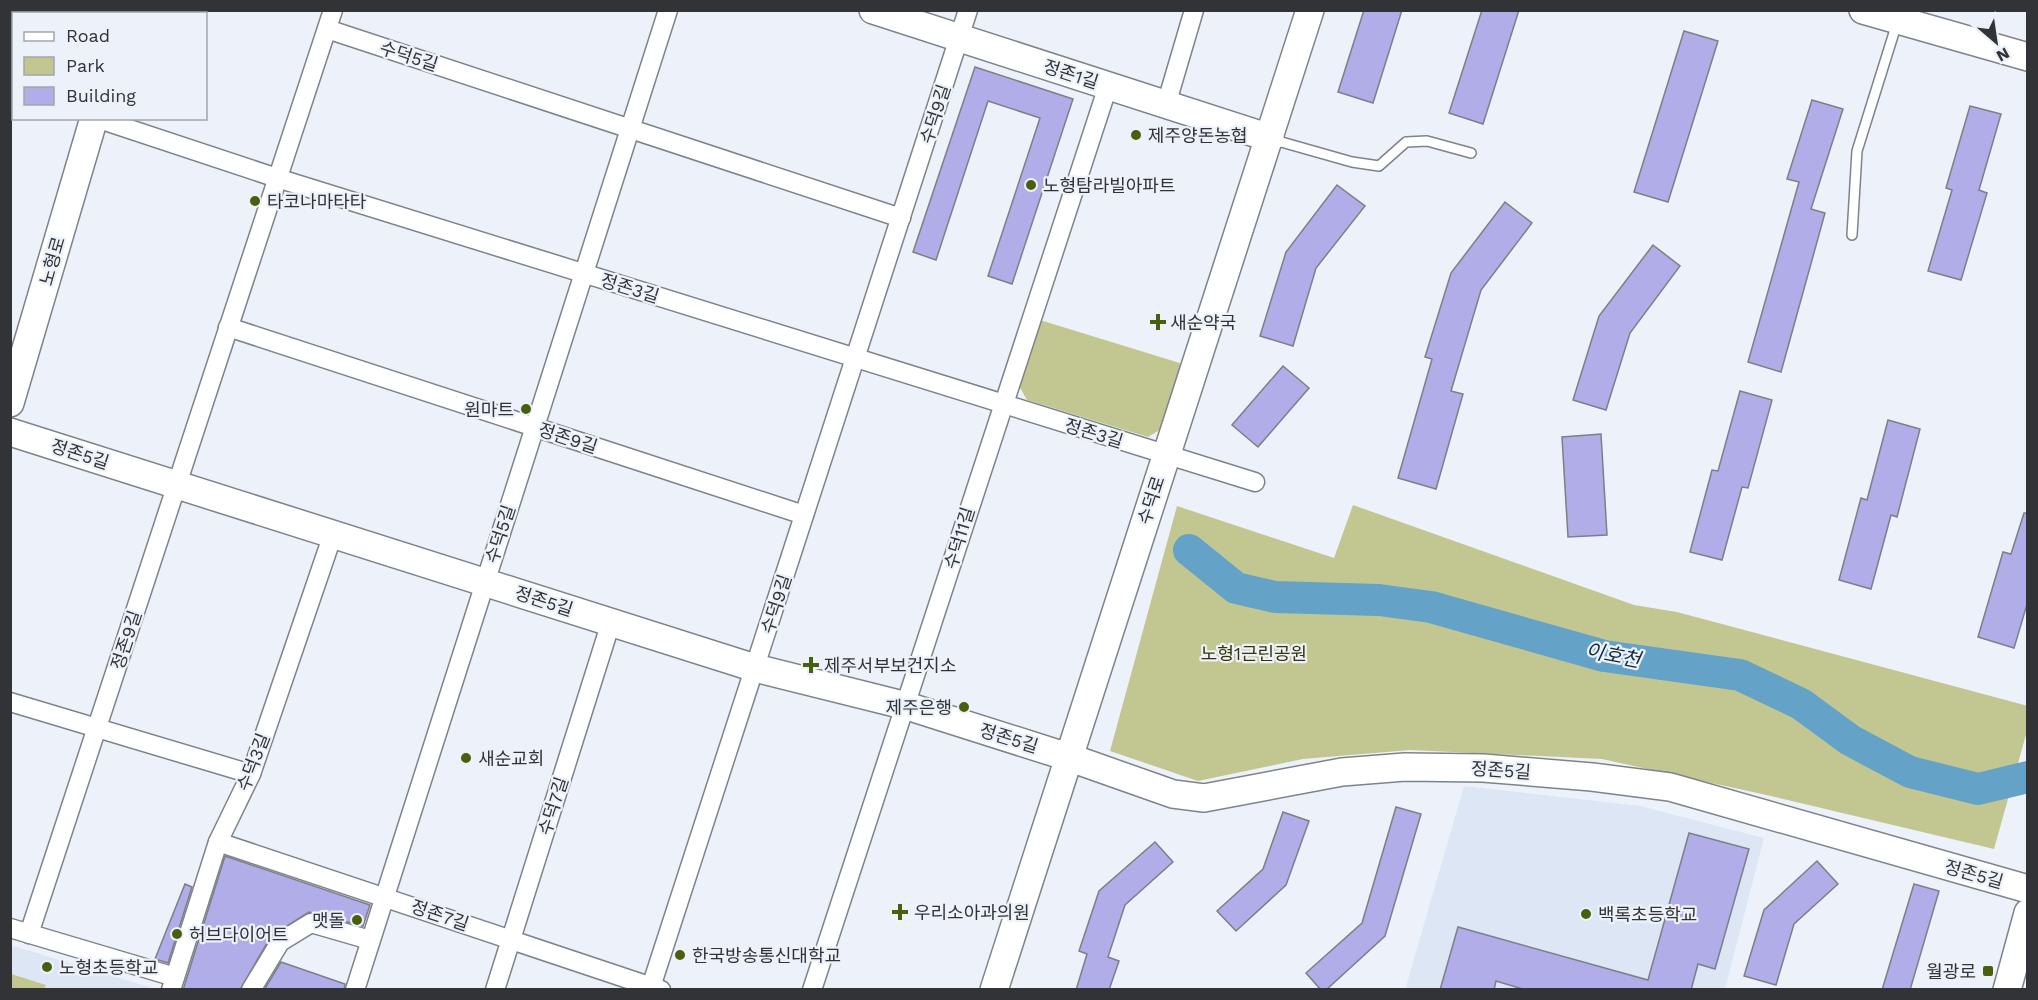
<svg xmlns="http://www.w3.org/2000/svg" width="2038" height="1000" font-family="'Work Sans','Noto Sans KR',sans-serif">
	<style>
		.built { fill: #dde6f5 }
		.green { fill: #c2c791 }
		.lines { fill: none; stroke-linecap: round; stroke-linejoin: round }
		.river { stroke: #64a2c8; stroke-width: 32 }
		.building { fill: #b0ade9; stroke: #7e7e86; stroke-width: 1.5 }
		.lane-casing { stroke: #7e838a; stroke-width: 12 }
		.street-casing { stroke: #7e838a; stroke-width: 21 }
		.secondary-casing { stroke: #7e838a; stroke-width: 30 }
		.lane { stroke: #fff; stroke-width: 9 }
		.street { stroke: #fff; stroke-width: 18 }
		.secondary { stroke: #fff; stroke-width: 27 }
		.poi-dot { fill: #48600d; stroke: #edf2fa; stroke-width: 2 }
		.labels { text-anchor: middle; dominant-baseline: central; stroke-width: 4.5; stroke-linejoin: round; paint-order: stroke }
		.street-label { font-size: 18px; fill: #313336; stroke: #edf2fa }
		.poi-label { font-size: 18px; fill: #313336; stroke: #edf2fa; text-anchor: start }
		.park-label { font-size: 18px; fill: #333602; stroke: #edf2fa }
		.water-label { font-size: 20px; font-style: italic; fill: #0f2d3d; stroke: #edf2fa }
	</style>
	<rect width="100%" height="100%" fill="#edf2fa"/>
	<g class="built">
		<path d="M1464,786L1640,806L1764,838L1725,989L1405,990Z"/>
		<path d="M10,945L156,989H11Z"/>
	</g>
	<g class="green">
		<path d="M1040,320L1183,364L1163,428L1148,437L1027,400L1019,386Z"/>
		<path d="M1353,505L1634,605L1677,612L2028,706L2027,731L1994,849L1771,796L1602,759L1410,750L1303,759L1198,781L1110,751L1177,506L1334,558Z"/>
		<path d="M11,974L46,985L44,989H11Z"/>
	</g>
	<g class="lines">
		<path class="river" d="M1189,550L1236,588L1275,597L1379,600L1431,607L1604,656L1740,675L1801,704L1850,740L1910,772L1978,789L2028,777"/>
	</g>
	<g class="building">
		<path d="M1364,10H1402L1373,103L1338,92Z"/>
		<path d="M1482,10H1519L1483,124L1449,113Z"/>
		<path d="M1684,31L1718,41L1668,202L1634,192Z"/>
		<path d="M975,67L1073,99L1012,284L988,276L1040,118L988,101L936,260L913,252Z"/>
		<path d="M1812,100L1843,109L1811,209L1825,213L1781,372L1748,362L1799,182L1787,179Z"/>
		<path d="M1970,106L2001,114L1979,190L1987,193L1961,280L1928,271L1952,190L1946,188Z"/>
		<path d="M1337,185L1365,206L1316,268L1293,346L1260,336L1286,252Z"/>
		<path d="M1505,202L1532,223L1481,290L1451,391L1463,394L1436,489L1398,478L1432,359L1425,357L1451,273Z"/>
		<path d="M1653,245L1680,266L1630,333L1606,410L1573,400L1599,316Z"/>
		<path d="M1283,366L1309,388L1258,447L1232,425Z"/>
		<path d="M1740,391L1772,400L1748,488L1742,487L1722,560L1690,552L1712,470L1718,471Z"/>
		<path d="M1888,420L1920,429L1897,517L1891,515L1871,589L1839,580L1861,498L1867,500Z"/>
		<path d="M1601,434L1607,535L1568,537L1562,437Z"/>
		<path d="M2024,513H2028V601L2014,648L1978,637L2003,552L2011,554Z"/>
		<path d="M1396,807L1421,814L1385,936L1326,990H1321L1306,973L1362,923Z"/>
		<path d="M1283,812L1309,821L1286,885L1236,931L1217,911L1263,869Z"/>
		<path d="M1689,833L1749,849L1715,969L1698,964L1691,990H1526L1496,981L1494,990H1440L1458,927L1648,980Z"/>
		<path d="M1155,842L1173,862L1125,905L1108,957L1119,961L1109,990H1076L1087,954L1079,951L1099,891Z"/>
		<path d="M225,856L370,905L363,926L309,912L271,936L240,990H183Z"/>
		<path d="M1817,861L1838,884L1794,924L1776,985L1744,976L1764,910Z"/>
		<path d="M185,884L192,887L168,963L155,959Z"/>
		<path d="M1914,884L1939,891L1910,990H1882Z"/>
		<path d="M281,962L345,984L344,990H264Z"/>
	</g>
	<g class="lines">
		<defs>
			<g id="lane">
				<path d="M1271,139L1352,162L1379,166L1406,142L1427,141L1471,153"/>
				<path d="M1852,235L1857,151L1897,23"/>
			</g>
			<g id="street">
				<path d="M24,10L35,14"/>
				<path d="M327,29L901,218"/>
				<path d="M1166,105L1194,10"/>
				<path d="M96,118L277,178L1255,482"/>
				<path d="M228,327L804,515"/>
				<path d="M10,702L251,774"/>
				<path d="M218,842L661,990"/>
				<path d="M10,928L175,977"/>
				<path d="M29,934L333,10"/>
				<path d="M171,990L218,842L251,774L333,534"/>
				<path d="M251,990L280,942L311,923L370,940"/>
				<path d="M355,990L668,10"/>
				<path d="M495,990L611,622"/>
				<path d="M650,990L968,10"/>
				<path d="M812,990C913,689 1007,386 1108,86"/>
			</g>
			<g id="secondary">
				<path d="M873,10L1270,138"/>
				<path d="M1863,10L2028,57"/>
				<path d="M123,14L124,10"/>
				<path d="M10,403L94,118"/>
				<path d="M10,432L755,668L907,706L1068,757L1173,794L1204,798L1342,772L1405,767L1483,768L1592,777L1670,787L2028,889"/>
				<path d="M994,990L1310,10"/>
				<path d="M2007,990L2028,913"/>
			</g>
		</defs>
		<use href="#lane" class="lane-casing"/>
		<use href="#street" class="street-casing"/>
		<use href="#secondary" class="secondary-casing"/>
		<use href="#lane" class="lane"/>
		<use href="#street" class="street"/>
		<use href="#secondary" class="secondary"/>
	</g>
	<g class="poi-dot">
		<circle cx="1136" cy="135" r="6"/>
		<circle cx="1031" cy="185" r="6"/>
		<circle cx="255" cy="201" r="6"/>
		<path d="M1155 313h6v6h6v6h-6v6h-6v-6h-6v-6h6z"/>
		<circle cx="526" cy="409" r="6"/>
		<path d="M808 656h6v6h6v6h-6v6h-6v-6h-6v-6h6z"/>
		<circle cx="964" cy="707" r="6"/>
		<circle cx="466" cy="758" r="6"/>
		<path d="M897 903h6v6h6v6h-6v6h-6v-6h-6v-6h6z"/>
		<circle cx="1586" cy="914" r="6"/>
		<circle cx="357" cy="920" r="6"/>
		<circle cx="177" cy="934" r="6"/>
		<circle cx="680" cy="955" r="6"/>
		<circle cx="47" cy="967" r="6"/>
		<rect x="1982" y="965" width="12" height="12" rx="3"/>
	</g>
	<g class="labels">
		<g class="street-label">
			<text transform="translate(409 56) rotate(18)">수덕5길</text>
			<text transform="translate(1071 74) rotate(18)">정존1길</text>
			<text transform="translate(935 114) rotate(-72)">수덕9길</text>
			<text transform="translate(52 261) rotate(-74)">노형로</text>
			<text transform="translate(630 288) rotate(17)">정존3길</text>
			<text transform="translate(1094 433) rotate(17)">정존3길</text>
			<text transform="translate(568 438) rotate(18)">정존9길</text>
			<text transform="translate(80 454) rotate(18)">정존5길</text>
			<text transform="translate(1151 500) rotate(-72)">수덕로</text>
			<text transform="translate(500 534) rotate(-72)">수덕5길</text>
			<text transform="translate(959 538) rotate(-73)">수덕11길</text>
			<text transform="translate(544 601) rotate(18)">정존5길</text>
			<text transform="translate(776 604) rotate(-72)">수덕9길</text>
			<text transform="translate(126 640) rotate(-72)">정존9길</text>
			<text transform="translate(1009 738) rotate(17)">정존5길</text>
			<text transform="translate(253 762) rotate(-69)">수덕3길</text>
			<text transform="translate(1501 770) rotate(4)">정존5길</text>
			<text transform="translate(553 806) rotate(-72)">수덕7길</text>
			<text transform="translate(1974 874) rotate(16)">정존5길</text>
			<text transform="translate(440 915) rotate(19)">정존7길</text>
		</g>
		<g class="poi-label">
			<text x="1148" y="135">제주양돈농협</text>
			<text x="1043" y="185">노형탐라빌아파트</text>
			<text x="267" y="201">타코나마타타</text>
			<text x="1170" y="322">새순약국</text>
			<text x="514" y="409" text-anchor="end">원마트</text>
			<text x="824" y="665">제주서부보건지소</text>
			<text x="952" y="707" text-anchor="end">제주은행</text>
			<text x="478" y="758">새순교회</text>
			<text x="914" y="912">우리소아과의원</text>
			<text x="1598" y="914">백록초등학교</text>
			<text x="345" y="920" text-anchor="end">맷돌</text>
			<text x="189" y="934">허브다이어트</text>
			<text x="692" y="955">한국방송통신대학교</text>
			<text x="59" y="967">노형초등학교</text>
			<text x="1976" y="971" text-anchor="end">월광로</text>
		</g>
		<g class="park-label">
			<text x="1254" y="653">노형1근린공원</text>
		</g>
		<g class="water-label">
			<text transform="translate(1613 655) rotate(11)">이호천</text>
		</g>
	</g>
	<rect width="2038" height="1000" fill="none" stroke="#313336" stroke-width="24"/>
	<rect x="12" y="12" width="195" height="108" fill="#edf2fa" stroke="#a2a6ac" stroke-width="1.5"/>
	<rect x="24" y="32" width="30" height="9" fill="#ffffff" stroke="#a2a6ac" stroke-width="1.5"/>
	<text x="66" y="42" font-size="18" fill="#313336">Road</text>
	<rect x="24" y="57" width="30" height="18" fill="#c2c791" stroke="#a2a6ac" stroke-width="1.5"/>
	<text x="66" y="72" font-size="18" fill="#313336">Park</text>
	<rect x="24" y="87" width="30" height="18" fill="#b0ade9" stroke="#a2a6ac" stroke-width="1.5"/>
	<text x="66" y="102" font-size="18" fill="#313336">Building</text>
	<g transform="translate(1996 42) rotate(151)" stroke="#edf2fa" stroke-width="4.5" paint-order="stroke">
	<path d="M0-4.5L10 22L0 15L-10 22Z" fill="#313336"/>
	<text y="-9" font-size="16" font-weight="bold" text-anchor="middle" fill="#313336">N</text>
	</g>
</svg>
